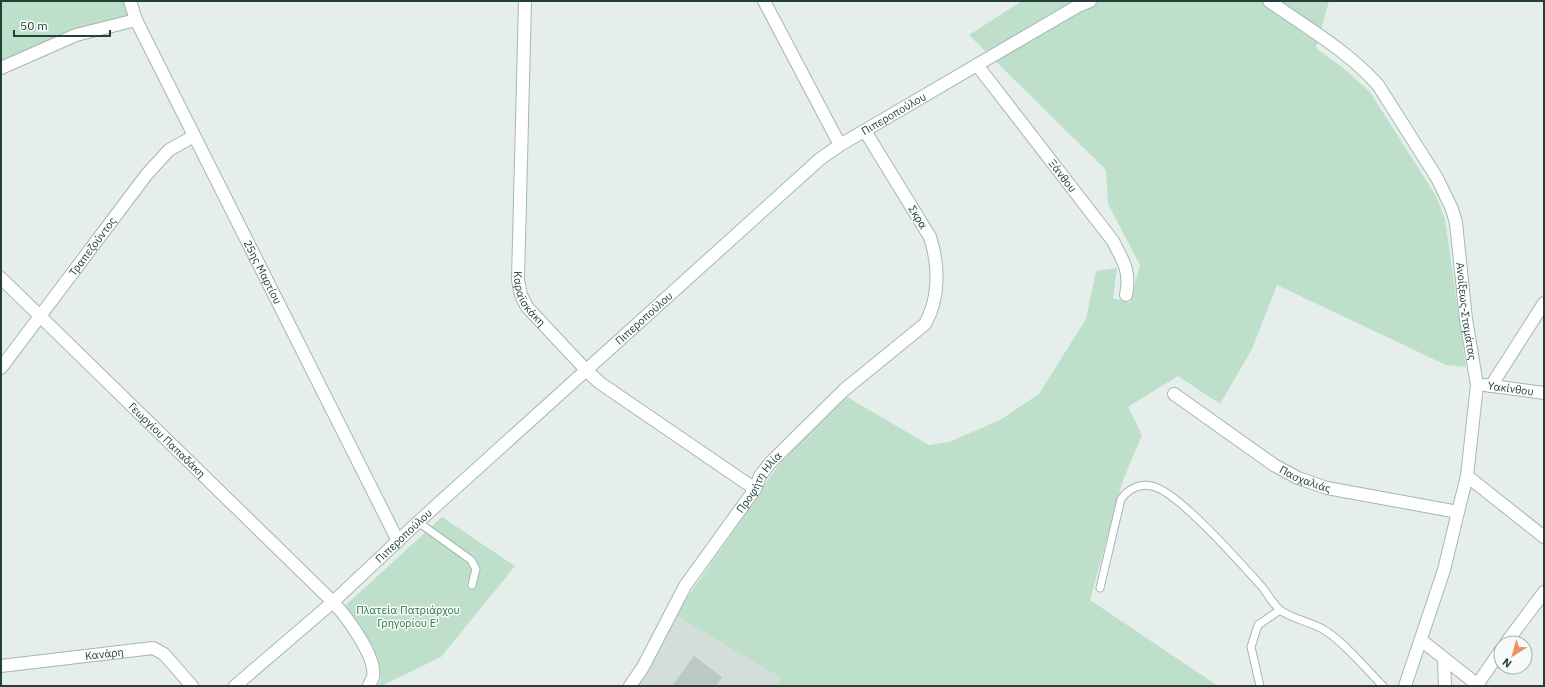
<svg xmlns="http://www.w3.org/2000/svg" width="1545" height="687" font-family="'IBM Plex Sans',sans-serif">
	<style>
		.built { fill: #d3deda }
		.green { fill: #bedfca }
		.building { fill: #bac9c4 }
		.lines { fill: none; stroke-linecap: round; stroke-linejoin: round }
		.lane-casing { stroke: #a7b6b3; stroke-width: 9 }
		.street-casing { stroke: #a7b6b3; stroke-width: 14 }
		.secondary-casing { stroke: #a3bab4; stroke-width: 14 }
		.lane { stroke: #fff; stroke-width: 7 }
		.street { stroke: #fff; stroke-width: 12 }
		.secondary { stroke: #fff; stroke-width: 12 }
		.labels { text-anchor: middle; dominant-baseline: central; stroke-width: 3; stroke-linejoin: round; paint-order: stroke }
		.street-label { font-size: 11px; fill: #24403b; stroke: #f6faf8 }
		.park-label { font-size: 11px; fill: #2e7750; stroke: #f6faf8 }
	</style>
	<rect width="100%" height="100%" fill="#e5eeeb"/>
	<path class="built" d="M675,615L781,678L775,686H636Z"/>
	<g class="green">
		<path d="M1,1H126L130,17L1,63Z"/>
		<path d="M1022,1H1329L1316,48L1342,67L1370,92L1436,196L1445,219L1466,367L1446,365L1277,285L1252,349L1220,404L1178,376L1128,407L1142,435L1123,480L1090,600L1218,686H775L781,678L675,615L758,496C779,457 816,428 847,397L929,445L949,442L1000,420L1039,394L1086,319L1096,271L1117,268L1113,298L1130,303L1140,265L1108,204L1106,170L969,35Z"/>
		<path d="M442,517L515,566L441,657L381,686H378L381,678L346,605Z"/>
	</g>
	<path class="building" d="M694,656L722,677L716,686H672Z"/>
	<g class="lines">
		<defs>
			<g id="lane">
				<path d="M418,522L471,560L476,569L472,585"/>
				<path d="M1100,588L1121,499C1129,488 1142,482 1155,487C1181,495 1243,566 1263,588C1268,595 1273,604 1280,610C1291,619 1313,622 1326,631C1347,645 1365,668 1383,686"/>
				<path d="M1260,686L1251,647L1258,625L1280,610"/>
			</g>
			<g id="street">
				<path id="s1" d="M130,1L136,20L398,541"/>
				<path id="s2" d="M525,1L518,280L521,295L527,307L586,370L600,383L755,489"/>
				<path d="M764,1L840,145"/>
				<path id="s3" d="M977,65L1113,241C1123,261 1131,271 1126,295"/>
				<path d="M1,68L76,35L136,20"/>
				<path id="s4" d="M1,278L333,602C346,616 377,657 373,677C372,680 370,683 369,686"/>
				<path id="s5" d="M1,368L147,174L169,150L194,136"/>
				<path id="s6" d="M1485,385L1544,393"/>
				<path d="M1491,386L1544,303"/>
				<path id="s7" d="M1174,394L1274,465L1298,478L1327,488L1458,512"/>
				<path d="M1467,476L1544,537"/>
				<path d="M1421,640L1479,686"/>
				<path d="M1506,643L1544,592"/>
				<path d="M1444,659L1445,686"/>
				<path id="s8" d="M1,666L153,648L164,654L192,686"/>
				<path d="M1477,685L1501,650"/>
				<path id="s9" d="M630,686L643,667L685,586L755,489L760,476L770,463L844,390L925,324C940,298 939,265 930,237L865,131"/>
			</g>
			<g id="secondary">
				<path id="s10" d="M1269,1C1306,27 1348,51 1378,85L1437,178L1452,209L1456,223L1466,319L1477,385L1467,476L1458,512L1444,570L1405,686"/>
				<path id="s11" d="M235,686L333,602L418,522L820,159L840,145L1076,7L1090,1"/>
			</g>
		</defs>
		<use href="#lane" class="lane-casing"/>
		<use href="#street" class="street-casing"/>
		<use href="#secondary" class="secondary-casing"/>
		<use href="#lane" class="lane"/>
		<use href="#street" class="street"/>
		<use href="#secondary" class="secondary"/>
	</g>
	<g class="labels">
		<g class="street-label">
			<text stroke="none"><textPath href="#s11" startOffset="874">Πιπεροπούλου</textPath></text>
			<text stroke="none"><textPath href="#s3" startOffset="140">Ξάνθου</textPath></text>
			<text transform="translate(918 217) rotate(58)">Σκρα</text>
			<text stroke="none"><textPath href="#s5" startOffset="152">Τραπεζούντος</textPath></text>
			<text stroke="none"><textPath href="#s1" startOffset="302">25ης Μαρτίου</textPath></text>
			<text stroke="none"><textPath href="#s2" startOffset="301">Καραϊσκάκη</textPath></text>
			<text stroke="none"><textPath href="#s10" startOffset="386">Ανοίξεως-Σταμάτας</textPath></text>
			<text stroke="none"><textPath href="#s11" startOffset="550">Πιπεροπούλου</textPath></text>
			<text stroke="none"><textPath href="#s6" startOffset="26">Υακίνθου</textPath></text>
			<text stroke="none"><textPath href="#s4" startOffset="232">Γεωργίου Παπαδάκη</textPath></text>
			<text stroke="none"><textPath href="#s7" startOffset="157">Πασχαλιάς</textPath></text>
			<text stroke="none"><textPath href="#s9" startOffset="242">Προφήτη Ηλία</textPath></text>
			<text stroke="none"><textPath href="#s11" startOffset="226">Πιπεροπούλου</textPath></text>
			<text stroke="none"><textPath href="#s8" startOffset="104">Κανάρη</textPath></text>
		</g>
		<g class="park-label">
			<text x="408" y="610">Πλατεία Πατριάρχου<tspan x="408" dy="13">Γρηγορίου Ε'</tspan></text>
		</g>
	</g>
	<rect width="1545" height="687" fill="none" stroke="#24403b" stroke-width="4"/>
	<g transform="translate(1513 655) rotate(217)"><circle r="19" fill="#f6faf8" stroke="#a2b0ac"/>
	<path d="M0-3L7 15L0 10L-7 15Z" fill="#f08f61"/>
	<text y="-6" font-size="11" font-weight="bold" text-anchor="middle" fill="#24403b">N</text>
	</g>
	<path d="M14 30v6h96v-6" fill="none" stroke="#24403b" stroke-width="2"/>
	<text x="20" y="30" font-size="12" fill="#24403b" stroke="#f6faf8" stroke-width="3" paint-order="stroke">50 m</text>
</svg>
